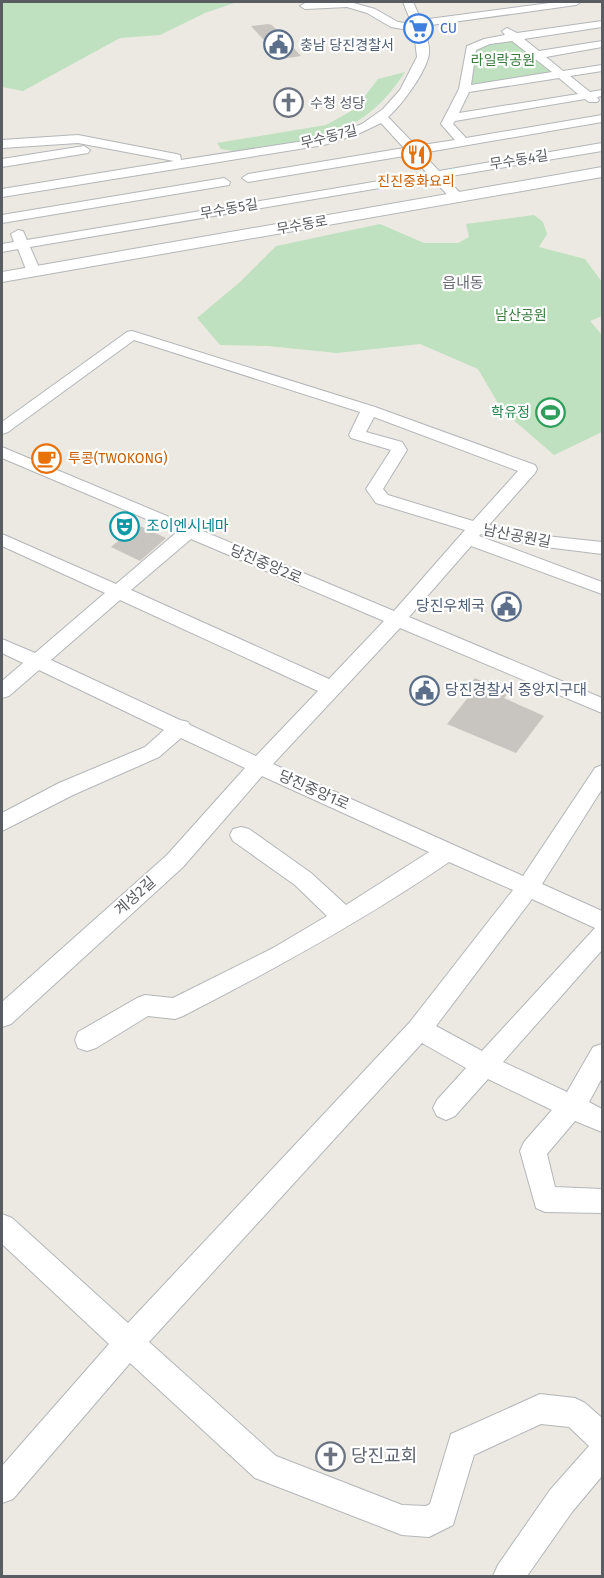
<svg xmlns="http://www.w3.org/2000/svg" width="604" height="1578" font-family="'Fira Sans','Noto Sans KR',sans-serif">
	<style>
		.green { fill: #bfe1bf }
		.building { fill: #c8c5c0 }
		.lines { fill: none; stroke-linecap: round; stroke-linejoin: round }
		.minor-casing { stroke: #b3b6ba; stroke-width: 2 }
		.tertiary-casing { stroke: #b3b6ba; stroke-width: 2 }
		.minor { fill: #fff; fill-rule: evenodd }
		.tertiary { fill: #fff; fill-rule: evenodd }
		.labels { text-anchor: middle; dominant-baseline: central; stroke-width: 4.5; stroke-linejoin: round; paint-order: stroke }
		.far-shop-label { font-size: 14px; fill: #366cbe; stroke: #fff; text-anchor: start }
		.far-service-label { font-size: 14px; fill: #4e5e75; stroke: #fff; text-anchor: start }
		.far-park-label { font-size: 14px; fill: #3a7e3e; stroke: #fff }
		.far-worship-label { font-size: 14px; fill: #5b616d; stroke: #fff; text-anchor: start }
		.far-street-label { font-size: 14px; fill: #595c60; stroke: #fff }
		.far-food-label { font-size: 14px; fill: #c56008; stroke: #fff }
		.far-leisure-label { font-size: 14px; fill: #27864d; stroke: #fff; text-anchor: end }
		.far-quarter-label { font-size: 15px; fill: #6a6e72; stroke: #fff }
		.culture-label { font-size: 15px; fill: #0d838f; stroke: #fff; text-anchor: start }
		.street-label { font-size: 15px; fill: #595c60; stroke: #fff }
		.service-label { font-size: 15px; fill: #4e5e75; stroke: #fff; text-anchor: end }
		.near-worship-label { font-size: 18px; fill: #5b616d; stroke: #fff; text-anchor: start }
	</style>
	<rect width="100%" height="100%" fill="#ebe9e1"/>
	<g class="green">
		<path d="M2,2H237L205,13L160,35L120,38L23,91L2,87Z"/>
		<path d="M513,40L552,72L550,74L469,87L472,48L479,44Z"/>
		<path d="M405,72C359,143 309,139 234,151L221,149L217,143L326,125L355,109L378,79Z"/>
		<path d="M534,215L543,222L547,234L539,247L585,259L602,282V316L590,321L602,335V432L554,455L502,410L478,369L420,344L337,353L268,346L220,345L197,318L240,282L276,246L380,224L424,243H458L469,237L466,224Z"/>
	</g>
	<g class="building">
		<path d="M268,24L272,25L301,56L281,59L251,26Z"/>
		<path d="M138,525L166,538L140,561L111,547Z"/>
		<path d="M475,678L508,693L504,698L544,716L516,753L447,724L470,695L463,692Z"/>
	</g>
	<g class="lines">
		<defs>
			<g id="minor">
				<path d="M350,2L375,9L398,22L412,24L403,2H413L421,20L557,2H581L576,5L424,26C426,35 430,45 429,54C426,72 402,105 388,117L416,146L455,140L441,124L459,89L467,46L484,39L505,35L502,31L507,28L517,33L602,21V27L524,39L539,51L602,41V47L546,57L563,71L602,65V71L570,76L590,92L602,90V96L597,97L599,100L597,102H589L585,99L455,121L453,124L466,138L602,115V122L422,153L439,171L602,143V151L445,177L464,197L457,201L452,200L433,179L30,247L41,272L34,276L27,272L18,249L2,252V244L14,242L11,234L18,230L23,231L27,240L427,173L410,155L248,182L242,178L248,174L404,148L381,123L358,134L324,145L2,197V189L174,161L78,143L2,148V140L78,135L176,154L180,155L181,160L323,138L362,124L383,109L400,90L417,57L414,31L391,27L367,13L347,7L305,9L300,6L305,3ZM512,41L552,72L471,85L476,50L490,44ZM559,78L578,94L459,113L469,92Z"/>
				<path d="M84,146L90,150L88,153L2,167V159Z"/>
				<path d="M224,178L230,182L229,185L2,223V215Z"/>
				<path d="M132,331L375,407L535,465L537,469L535,473L489,525L546,536L602,542V554L546,547L481,534L479,536L602,582V594L471,546L409,617L602,698V713L400,628L273,764L523,876L595,768L602,765V789L542,884L602,911V950L503,1062L567,1092L593,1047L602,1044V1078L589,1102L602,1109V1132L575,1121L547,1154L555,1187L602,1189V1213L545,1212L536,1208L520,1151L524,1142L552,1110L488,1079L455,1116L446,1120L437,1116L433,1108L437,1100L466,1068L422,1043L149,1342L276,1456L402,1505L426,1506L430,1504L451,1434L540,1394L575,1398L585,1403L602,1418V1476L572,1512L527,1576H493L498,1565L550,1490L589,1446L569,1427L541,1424L474,1455L453,1525L429,1537L402,1535L255,1478L130,1363L13,1499L2,1503V1466L109,1344L2,1244V1214L12,1218L128,1323L410,1022L513,890L449,862C364,920 275,969 183,1016L175,1019L148,1016L96,1048L87,1051L78,1048L75,1040L78,1032L137,998L145,995L173,998L273,948L327,916L295,885L233,841L230,835L233,829L241,827L249,829L311,873L346,905L429,852L262,776L183,867L11,1024L2,1027V1002L167,855L245,768L181,738L159,757L73,795L2,831V813L59,783L145,747L164,730L39,670L9,696L2,698V681L23,663L2,653V639L35,653L105,593L2,546V534L116,584L177,532L2,458V447L394,611L465,530L376,503L366,489L391,450L351,438L349,435L360,412L134,340L8,432L2,434V422L127,332ZM374,417L518,471L473,521L388,495L383,489L407,450L402,442L366,432ZM191,539L384,621L329,679L131,590ZM120,600L318,691L256,756L190,725L188,722L180,720L51,660ZM532,899L595,928L482,1051L436,1026Z"/>
			</g>
			<path id="tertiary" d="M602,167V177L2,282V272Z"/>
		</defs>
		<use href="#minor" class="minor-casing"/>
		<use href="#tertiary" class="tertiary-casing"/>
		<use href="#minor" class="minor"/>
		<use href="#tertiary" class="tertiary"/>
	</g>
	<defs>
		<symbol id="supermarket-ring" viewBox="-11 -11 22 22"><circle r="9.5" fill="#fff" stroke="#3f7fe0" stroke-width="1.5"/><path d="M-6-5.5h2.5l.6 2H6L4.5 2H-2.5L-4.4-4H-6ZM-1.5 3.2a1.3 1.3 0 1 0 .1 0ZM3 3.2a1.3 1.3 0 1 0 .1 0Z" fill="#3f7fe0"/></symbol>
		<symbol id="civic-ring" viewBox="-11 -11 22 22"><circle r="9.5" fill="#fff" stroke="#5c6f8a" stroke-width="1.5"/><path d="M-.6-6.5H3V-4.5H.6V-3L4-1V1h2V6H-6V1h2V-1L-.6-3ZM-1.2 2.5V6h2.4V2.5Z" fill="#5c6f8a"/></symbol>
		<symbol id="church-ring" viewBox="-11 -11 22 22"><circle r="9.5" fill="#fff" stroke="#6b7280" stroke-width="1.5"/><path d="M-1.2-6h2.4v3.5h3.3v2.4h-3.3V6h-2.4V-.1h-3.3v-2.4h3.3Z" fill="#6b7280"/></symbol>
		<symbol id="restaurant-ring" viewBox="-11 -11 22 22"><circle r="9.5" fill="#fff" stroke="#e8710a" stroke-width="1.5"/><path d="M-5-6h1v4h1v-4h1v4h1v-4h1v5L-1.5 .5V6h-2V.5L-5-1ZM5-6V6H3V1.5H1.5Q1.5-4 5-6Z" fill="#e8710a"/></symbol>
		<symbol id="stadium-ring" viewBox="-11 -11 22 22"><circle r="9.5" fill="#fff" stroke="#2e9e5b" stroke-width="1.5"/><path d="M0-5a6.5 5 0 1 0 0 10a6.5 5 0 1 0 0-10ZM-3.5-1.8h7v3.6h-7Z" fill="#2e9e5b"/></symbol>
		<symbol id="cafe-ring" viewBox="-11 -11 22 22"><circle r="9.5" fill="#fff" stroke="#e8710a" stroke-width="1.5"/><path d="M-5.5-4.5H6V0H3Q3 3.5 0 3.5H-2.5Q-5.5 3.5-5.5 0ZM3-3.2v2h1.7v-2ZM-6 4.5H4V6H-6Z" fill="#e8710a"/></symbol>
		<symbol id="theatre-ring" viewBox="-11 -11 22 22"><circle r="9.5" fill="#fff" stroke="#0f9aa8" stroke-width="1.5"/><path d="M-5-5.5Q0-4 5-5.5V0Q5 5 0 6Q-5 5-5 0ZM-3.3-2.5H-1v1.5H-3.3ZM1-2.5H3.3v1.5H1ZM-2.8 1Q0 5.5 2.8 1Z" fill="#0f9aa8"/></symbol>
	</defs>
	<g fill-rule="evenodd">
		<use href="#supermarket-ring" x="402" y="12" width="33" height="33"/>
		<use href="#civic-ring" x="262" y="28" width="33" height="33"/>
		<use href="#church-ring" x="272" y="86" width="33" height="33"/>
		<use href="#restaurant-ring" x="400" y="138" width="33" height="33"/>
		<use href="#stadium-ring" x="534" y="396" width="33" height="33"/>
		<use href="#cafe-ring" x="30" y="442" width="33" height="33"/>
		<use href="#theatre-ring" x="108" y="510" width="33" height="33"/>
		<use href="#civic-ring" x="490" y="590" width="33" height="33"/>
		<use href="#civic-ring" x="408" y="674" width="33" height="33"/>
		<use href="#church-ring" x="314" y="1440" width="33" height="33"/>
	</g>
	<g class="labels">
		<g class="far-shop-label">
			<text x="440" y="28">CU</text>
		</g>
		<g class="far-service-label">
			<text x="300" y="45">충남 당진경찰서</text>
		</g>
		<g class="far-park-label">
			<text x="503" y="60">라일락공원</text>
			<text x="521" y="315">남산공원</text>
		</g>
		<g class="far-worship-label">
			<text x="310" y="103">수청 성당</text>
		</g>
		<g class="far-street-label">
			<text transform="translate(329 137) rotate(-14)">무수동7길</text>
			<text transform="translate(519 160) rotate(-9)">무수동4길</text>
			<text transform="translate(229 209) rotate(-10)">무수동5길</text>
			<text transform="translate(302 225) rotate(-10)">무수동로</text>
		</g>
		<g class="far-food-label">
			<text x="416" y="181">진진중화요리</text>
			<text x="68" y="458" text-anchor="start">투콩(TWOKONG)</text>
		</g>
		<g class="far-leisure-label">
			<text x="530" y="412">학유정</text>
		</g>
		<g class="far-quarter-label">
			<text x="463" y="283">읍내동</text>
		</g>
		<g class="culture-label">
			<text x="146" y="526">조이엔시네마</text>
		</g>
		<g class="street-label">
			<text transform="translate(517 536) rotate(11)">남산공원길</text>
			<text transform="translate(266 564) rotate(23)">당진중앙2로</text>
			<text transform="translate(314 790) rotate(24)">당진중앙1로</text>
			<text transform="translate(135 896) rotate(-42)">계성2길</text>
		</g>
		<g class="service-label">
			<text x="485" y="606">당진우체국</text>
			<text x="445" y="690" text-anchor="start">당진경찰서 중앙지구대</text>
		</g>
		<g class="near-worship-label">
			<text x="351" y="1456">당진교회</text>
		</g>
	</g>
	<rect width="604" height="1578" fill="none" stroke="#595c60" stroke-width="6"/>
</svg>
